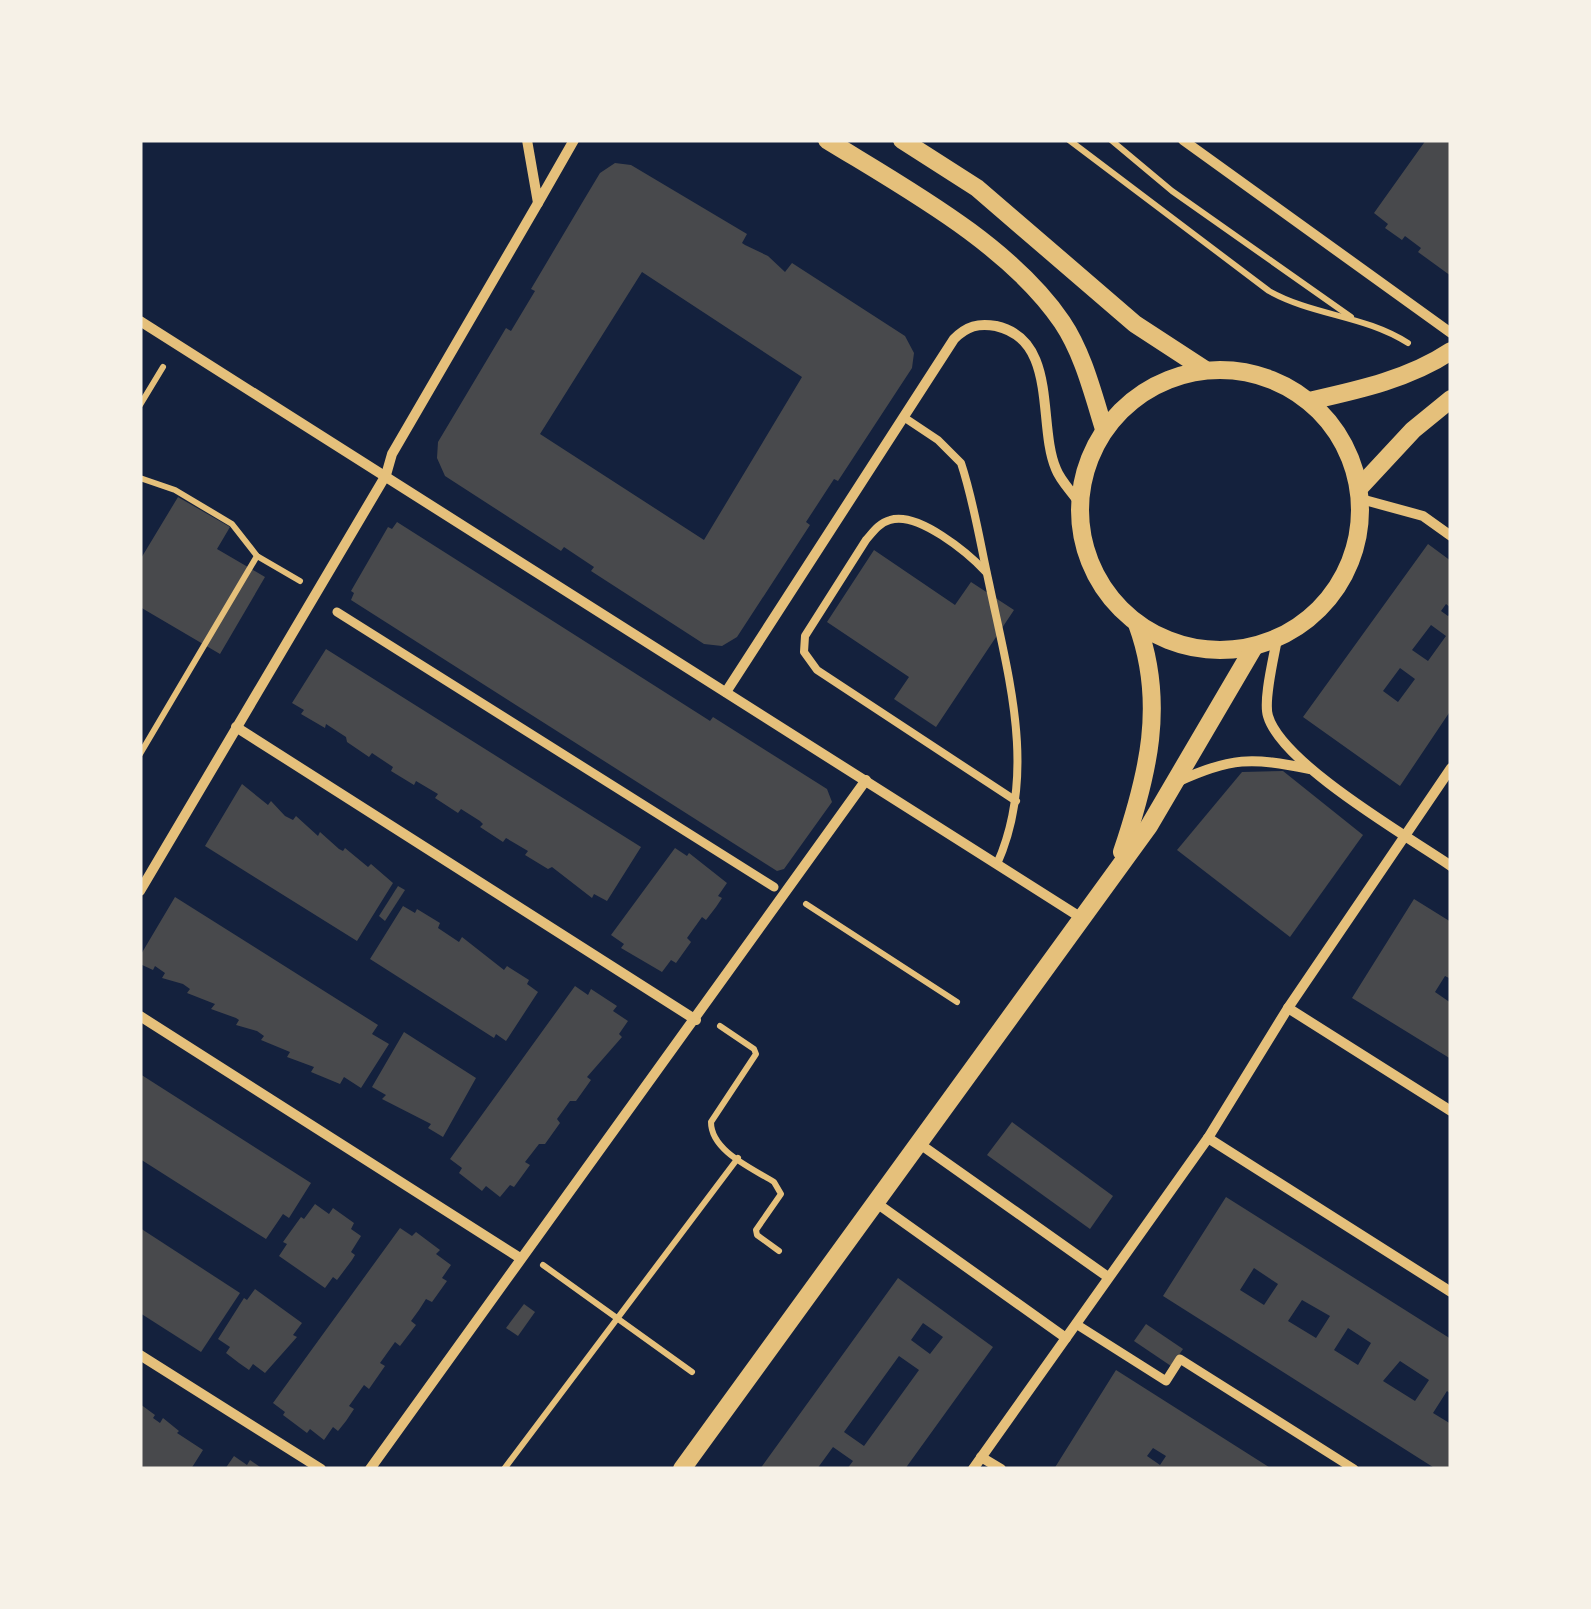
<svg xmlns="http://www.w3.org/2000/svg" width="1591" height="1609" font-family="Karla,sans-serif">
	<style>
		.building { fill: #48494c; fill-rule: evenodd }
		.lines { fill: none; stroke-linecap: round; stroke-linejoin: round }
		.path { stroke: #e5c07b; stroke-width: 6 }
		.service { stroke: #e5c07b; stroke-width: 8 }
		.pedestrian { stroke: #e5c07b; stroke-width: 9 }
		.minor { stroke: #e5c07b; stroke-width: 10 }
		.tertiary { stroke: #e5c07b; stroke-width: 18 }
	</style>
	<rect width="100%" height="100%" fill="#14213d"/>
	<g class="building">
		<path d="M1426,140H1451V276L1418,252L1421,248L1405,236L1402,240L1385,228L1388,224L1374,213Z"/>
		<path d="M615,163L631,165L747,234L742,243L745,245L768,256L785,272L792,263L905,336L914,353L912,368L838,481L834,479L806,522L810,525L737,637L722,646L704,644L591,571L594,567L564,547L561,551L445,476L437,458L438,442L506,328L511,331L535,291L531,289L582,203L600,173ZM642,272L802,377L704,540L540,434Z"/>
		<path d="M178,497L230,527L217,549L265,577L220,654L140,607V560Z"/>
		<path d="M397,522L707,719L710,721L713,717L827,789L832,802L784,869L777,871L351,600L354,593L351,591L388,527L392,529Z"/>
		<path d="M1428,544L1451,561V608L1446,604L1441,611L1448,616L1451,613V710L1400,786L1303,717ZM1431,625L1446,636L1428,661L1412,650ZM1400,668L1415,679L1398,702L1383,691Z"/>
		<path d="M874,550L955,605L971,582L1014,610L936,727L894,699L909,677L827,622Z"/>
		<path d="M326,649L641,847L607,901L594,894L592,898L552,867L548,869L525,855L528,851L506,838L503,842L480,827L483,824L480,821L461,809L458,813L435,798L438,794L416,781L414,785L391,771L393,767L372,753L369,757L347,742L346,737L326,724L325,728L301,714L304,710L292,703Z"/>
		<path d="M1283,771L1363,835L1290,937L1177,850L1242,772Z"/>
		<path d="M242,784L268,805L271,801L285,816L293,820L296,816L318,836L320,832L339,849L343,851L345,848L368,867L371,864L393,883L357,941L205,846Z"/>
		<path d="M675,848L687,856L689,853L727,883L718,896L722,898L716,907L706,920L702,917L687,938L691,942L676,963L671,960L662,972L621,948L624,944L611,935Z"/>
		<path d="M398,886L405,890L385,921L379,916Z"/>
		<path d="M175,897L378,1025L372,1034L389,1044L361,1088L344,1077L340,1084L311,1072L314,1067L287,1057L290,1052L261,1040L264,1036L257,1031L236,1025L239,1020L236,1018L211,1009L215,1004L187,993L190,989L183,984L162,978L165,973L155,966L153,970L140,964V956Z"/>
		<path d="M1414,899L1451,922V979L1445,976L1435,992L1451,1003V1059L1352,998Z"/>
		<path d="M403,906L415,913L417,909L440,923L438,928L459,942L462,937L504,970L507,966L529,980L527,984L538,992L506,1041L496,1034L494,1038L370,959Z"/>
		<path d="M575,986L588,995L591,989L617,1006L613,1011L628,1021L619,1034L622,1037L587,1077L591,1080L576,1101H570L557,1119L560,1123L545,1144H539L525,1162L530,1165L514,1187L510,1185L500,1197L486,1186L482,1191L459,1173L462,1168L450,1159Z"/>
		<path d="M404,1032L476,1078L443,1137L428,1128L431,1124L382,1099L386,1095L372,1087Z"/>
		<path d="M140,1074L311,1183L289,1218L283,1214L266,1239L140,1159Z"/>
		<path d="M1012,1122L1113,1196L1090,1229L987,1155Z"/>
		<path d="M1226,1197L1451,1339V1394L1447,1391L1433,1413L1451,1424V1469H1436L1163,1296ZM1254,1268L1278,1284L1264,1305L1240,1290ZM1302,1300L1330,1316L1316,1338L1288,1321ZM1348,1328L1371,1343L1358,1365L1334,1350ZM1400,1361L1429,1380L1415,1401L1383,1381Z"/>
		<path d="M315,1204L329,1214L333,1208L354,1223L351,1229L361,1236L351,1252L355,1255L352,1260L337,1280L333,1277L325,1288L279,1256L287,1244L283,1242L301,1217L304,1219Z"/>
		<path d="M140,1228L240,1293L201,1352L140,1313Z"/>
		<path d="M400,1228L412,1236L416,1232L440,1250L436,1254L451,1265L442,1278L447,1281L432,1302L426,1299L419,1310L411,1321L416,1325L400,1346L395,1342L380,1363L385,1366L369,1389L364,1385L349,1406L354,1409L346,1421L338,1431L333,1427L324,1440L310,1429L307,1433L283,1415L285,1412L273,1403Z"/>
		<path d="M898,1278L993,1347L905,1469H847L853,1461L833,1447L817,1469H760ZM923,1323L943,1337L930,1354L911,1340ZM899,1356L919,1370L864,1446L844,1432Z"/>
		<path d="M255,1289L302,1323L293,1335L297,1337L265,1373L253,1364L249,1370L239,1363L226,1353L230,1347L218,1339L244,1298L247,1300Z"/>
		<path d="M524,1304L535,1312L518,1336L506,1328Z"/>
		<path d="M1146,1324L1183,1349L1171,1366L1134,1341Z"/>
		<path d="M1116,1370L1272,1469H1054ZM1153,1448L1166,1456L1160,1465L1147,1456Z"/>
		<path d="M140,1404L155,1415L153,1418L160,1423L163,1418L179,1431L177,1433L203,1450L191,1469H140Z"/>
		<path d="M234,1456L247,1465L250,1460L263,1469H225Z"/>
	</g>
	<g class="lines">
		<g class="path">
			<path d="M1069,140L1269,291C1314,316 1364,315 1408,343"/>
			<path d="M1111,140L1172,191L1351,317"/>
			<path d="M140,405L163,367"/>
			<path d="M140,478L175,490L232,524L257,556L300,581"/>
			<path d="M140,754L257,556"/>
			<path d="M806,904L957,1002"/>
			<path d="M720,1026L754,1049L756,1054L711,1122C711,1151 752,1168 774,1182L781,1194L756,1230L757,1235L779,1251"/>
			<path d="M543,1265L692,1372"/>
			<path d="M504,1469L738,1158"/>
		</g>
		<g class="service">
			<path d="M905,418L938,440L961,463C974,502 980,543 989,583C1008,675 1038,773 997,864"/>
			<path d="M986,572C968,553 918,511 890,520C879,523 873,532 866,540L805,636L804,652L817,670L1016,801"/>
		</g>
		<g class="pedestrian">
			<path d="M337,612L774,887"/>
			<path d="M1076,1324L1166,1381L1180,1359L1354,1469"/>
		</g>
		<g class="minor">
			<path d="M527,140L538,203L574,140"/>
			<path d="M1183,140L1451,333"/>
			<path d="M140,321L1080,917"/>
			<path d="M1361,499L1423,516L1451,536"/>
			<path d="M1277,639C1274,657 1263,700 1268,716C1282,764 1407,836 1451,866"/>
			<path d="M726,692L954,339C967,326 978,323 996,326C1059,340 1037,425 1056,469C1060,480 1071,491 1078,501"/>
			<path d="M236,727L696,1020"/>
			<path d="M1177,782C1231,757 1251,757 1310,769"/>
			<path d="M140,891L386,475L392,454L538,203"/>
			<path d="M1288,1008L1451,1111"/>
			<path d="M140,1016L520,1258"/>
			<path d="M1208,1138L1451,1292"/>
			<path d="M917,1142L1108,1277"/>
			<path d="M875,1202L1066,1338"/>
			<path d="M140,1355L321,1469"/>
			<path d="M981,1457L1001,1469"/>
			<path d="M370,1469L866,780"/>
			<path d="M973,1469L1208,1138L1288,1008L1451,768"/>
		</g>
		<g class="tertiary">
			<path d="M827,140C905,188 1010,245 1062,322C1083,353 1093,394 1104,429"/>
			<path d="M902,140L977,188L1135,324L1204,369"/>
			<circle cx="1220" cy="510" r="140"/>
			<path d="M1309,401C1358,390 1409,379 1451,351"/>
			<path d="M1360,487L1413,430L1451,399"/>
			<path d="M1122,852C1148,775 1166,703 1137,624"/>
			<path d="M682,1469L1149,826L1254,647"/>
		</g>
	</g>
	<rect width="1591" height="1609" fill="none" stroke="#f6f1e7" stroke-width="285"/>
</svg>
